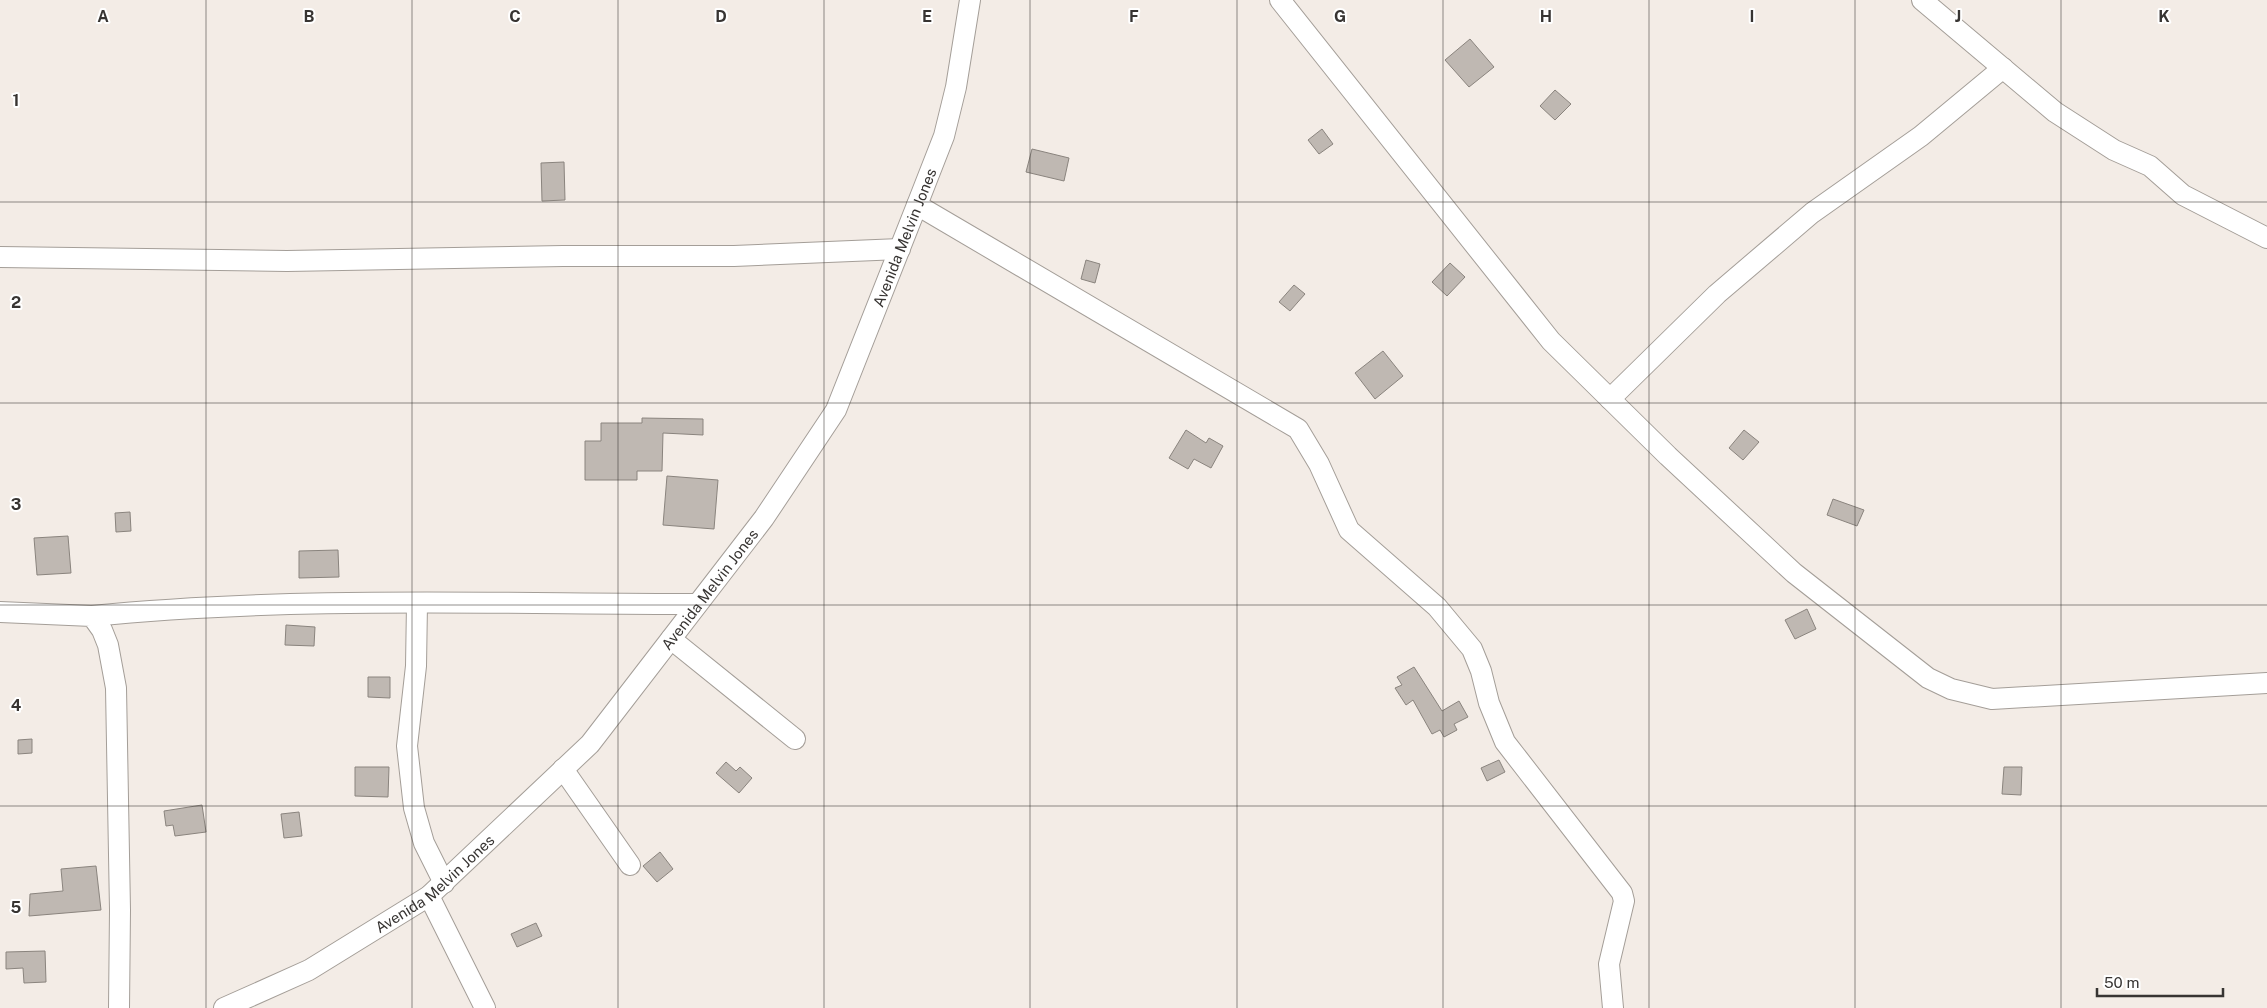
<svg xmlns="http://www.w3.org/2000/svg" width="2267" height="1008" font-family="'Public Sans',sans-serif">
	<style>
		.building { fill: #bfb8b2; stroke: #8a847e }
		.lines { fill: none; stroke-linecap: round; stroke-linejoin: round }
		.minor-casing { stroke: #a49e98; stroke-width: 22 }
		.minor { stroke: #fff; stroke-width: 20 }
		.grid { fill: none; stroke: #373432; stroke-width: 1; stroke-opacity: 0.55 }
		.labels { text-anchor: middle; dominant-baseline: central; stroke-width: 4; stroke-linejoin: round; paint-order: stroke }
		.street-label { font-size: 15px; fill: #373432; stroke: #fff }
		.grid-label { font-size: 16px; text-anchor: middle; font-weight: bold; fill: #373432; stroke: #fff; stroke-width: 4; stroke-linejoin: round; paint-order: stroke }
	</style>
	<rect width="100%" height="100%" fill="#f3ece6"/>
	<g class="building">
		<path d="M1470,39L1494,67L1469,87L1445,60Z"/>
		<path d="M1555,90L1571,104L1555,120L1540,106Z"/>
		<path d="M1322,129L1333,144L1319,154L1308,140Z"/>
		<path d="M1032,149L1069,158L1064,181L1026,172Z"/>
		<path d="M564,162L565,200L542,201L541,163Z"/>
		<path d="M1086,260L1100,264L1095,283L1081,279Z"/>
		<path d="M1450,263L1465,277L1447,296L1432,282Z"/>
		<path d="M1294,285L1305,294L1290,311L1279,302Z"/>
		<path d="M1383,351L1403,376L1375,399L1355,373Z"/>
		<path d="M642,418L703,419V435L663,433L662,471H637V480H585V441H601V423H642Z"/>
		<path d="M1186,430L1206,443L1209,438L1223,446L1211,468L1194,459L1188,469L1169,458Z"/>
		<path d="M1744,430L1759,442L1743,460L1729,448Z"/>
		<path d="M667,476L718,480L714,529L663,525Z"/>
		<path d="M1833,499L1864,510L1857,526L1827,515Z"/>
		<path d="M130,512L131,531L116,532L115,513Z"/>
		<path d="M68,536L71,573L37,575L34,538Z"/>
		<path d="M338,550L339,577L299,578V551Z"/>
		<path d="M1807,609L1816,629L1795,639L1785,620Z"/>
		<path d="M286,625L315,627L314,646L285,645Z"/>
		<path d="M1414,667L1442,711L1459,701L1468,717L1454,724L1457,730L1444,737L1440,730L1432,734L1413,700L1406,705L1395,688L1402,685L1397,677Z"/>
		<path d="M368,677H390V698L368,697Z"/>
		<path d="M32,739V753L18,754V740Z"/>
		<path d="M1499,760L1505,772L1487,781L1481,768Z"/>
		<path d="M726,762L736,771L740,767L752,778L739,793L716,773Z"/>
		<path d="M355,767H389L388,797L355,796Z"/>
		<path d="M2004,767H2022L2021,795L2002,794Z"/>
		<path d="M202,805L206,832L175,836L173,825L166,826L164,811Z"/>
		<path d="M299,812L302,836L284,838L281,814Z"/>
		<path d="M660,852L673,869L657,882L643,866Z"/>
		<path d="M96,866L101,910L29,916L30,894L63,891L61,869Z"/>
		<path d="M536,923L542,936L517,947L511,934Z"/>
		<path d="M45,951L46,982L24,983L23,968L6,969V952Z"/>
	</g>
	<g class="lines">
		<defs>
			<g id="minor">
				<path d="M1280,0L1551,341L1668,456L1794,573L1928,678L1951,689L1992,699L2267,683"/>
				<path d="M1922,0L2055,112L2114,150L2150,166L2183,195L2267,238"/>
				<path d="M917,205L1298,429L1319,464L1349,530L1437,607L1472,649L1481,671L1489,703L1505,742L1622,893L1624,901L1609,964L1613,1008"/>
				<path d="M0,257L287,261L563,256H734L900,249"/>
				<path d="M1610,399L1717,294L1812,213L1921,136L2003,68"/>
				<path d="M417,604L416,666L407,746L414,808L424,843L444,883"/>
				<path d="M0,612L92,616L102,630L108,645L116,688L120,910L119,1008"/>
				<path d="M92,616C292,596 496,604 697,604"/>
				<path d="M671,639L795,739"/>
				<path d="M563,769L630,865"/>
				<path d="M429,896L485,1008"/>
				<path id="s1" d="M224,1008L309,970L429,896L590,744L764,518L836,410L917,205L944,136L956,87L970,0"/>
			</g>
		</defs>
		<use href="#minor" class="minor-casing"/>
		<use href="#minor" class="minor"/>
	</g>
	<path class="grid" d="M206,0V1008M412,0V1008M618,0V1008M824,0V1008M1030,0V1008M1237,0V1008M1443,0V1008M1649,0V1008M1855,0V1008M2061,0V1008M0,202H2267M0,403H2267M0,605H2267M0,806H2267"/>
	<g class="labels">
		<g class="street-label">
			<text stroke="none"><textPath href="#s1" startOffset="1056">Avenida Melvin Jones</textPath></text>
			<text stroke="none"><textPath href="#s1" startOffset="651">Avenida Melvin Jones</textPath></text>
			<text stroke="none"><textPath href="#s1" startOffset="246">Avenida Melvin Jones</textPath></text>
		</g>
	</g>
	<g class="grid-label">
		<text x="103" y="22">A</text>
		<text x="309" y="22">B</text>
		<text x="515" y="22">C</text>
		<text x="721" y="22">D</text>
		<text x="927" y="22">E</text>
		<text x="1134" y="22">F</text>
		<text x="1340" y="22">G</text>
		<text x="1546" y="22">H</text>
		<text x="1752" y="22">I</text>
		<text x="1958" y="22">J</text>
		<text x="2164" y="22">K</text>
		<text x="16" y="106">1</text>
		<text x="16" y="308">2</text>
		<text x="16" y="510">3</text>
		<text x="16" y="711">4</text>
		<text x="16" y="913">5</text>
	</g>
	<path d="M2097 988v8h126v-8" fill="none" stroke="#373432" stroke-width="2.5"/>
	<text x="2104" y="988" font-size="15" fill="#373432" stroke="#ffffff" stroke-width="4" paint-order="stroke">50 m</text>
</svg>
